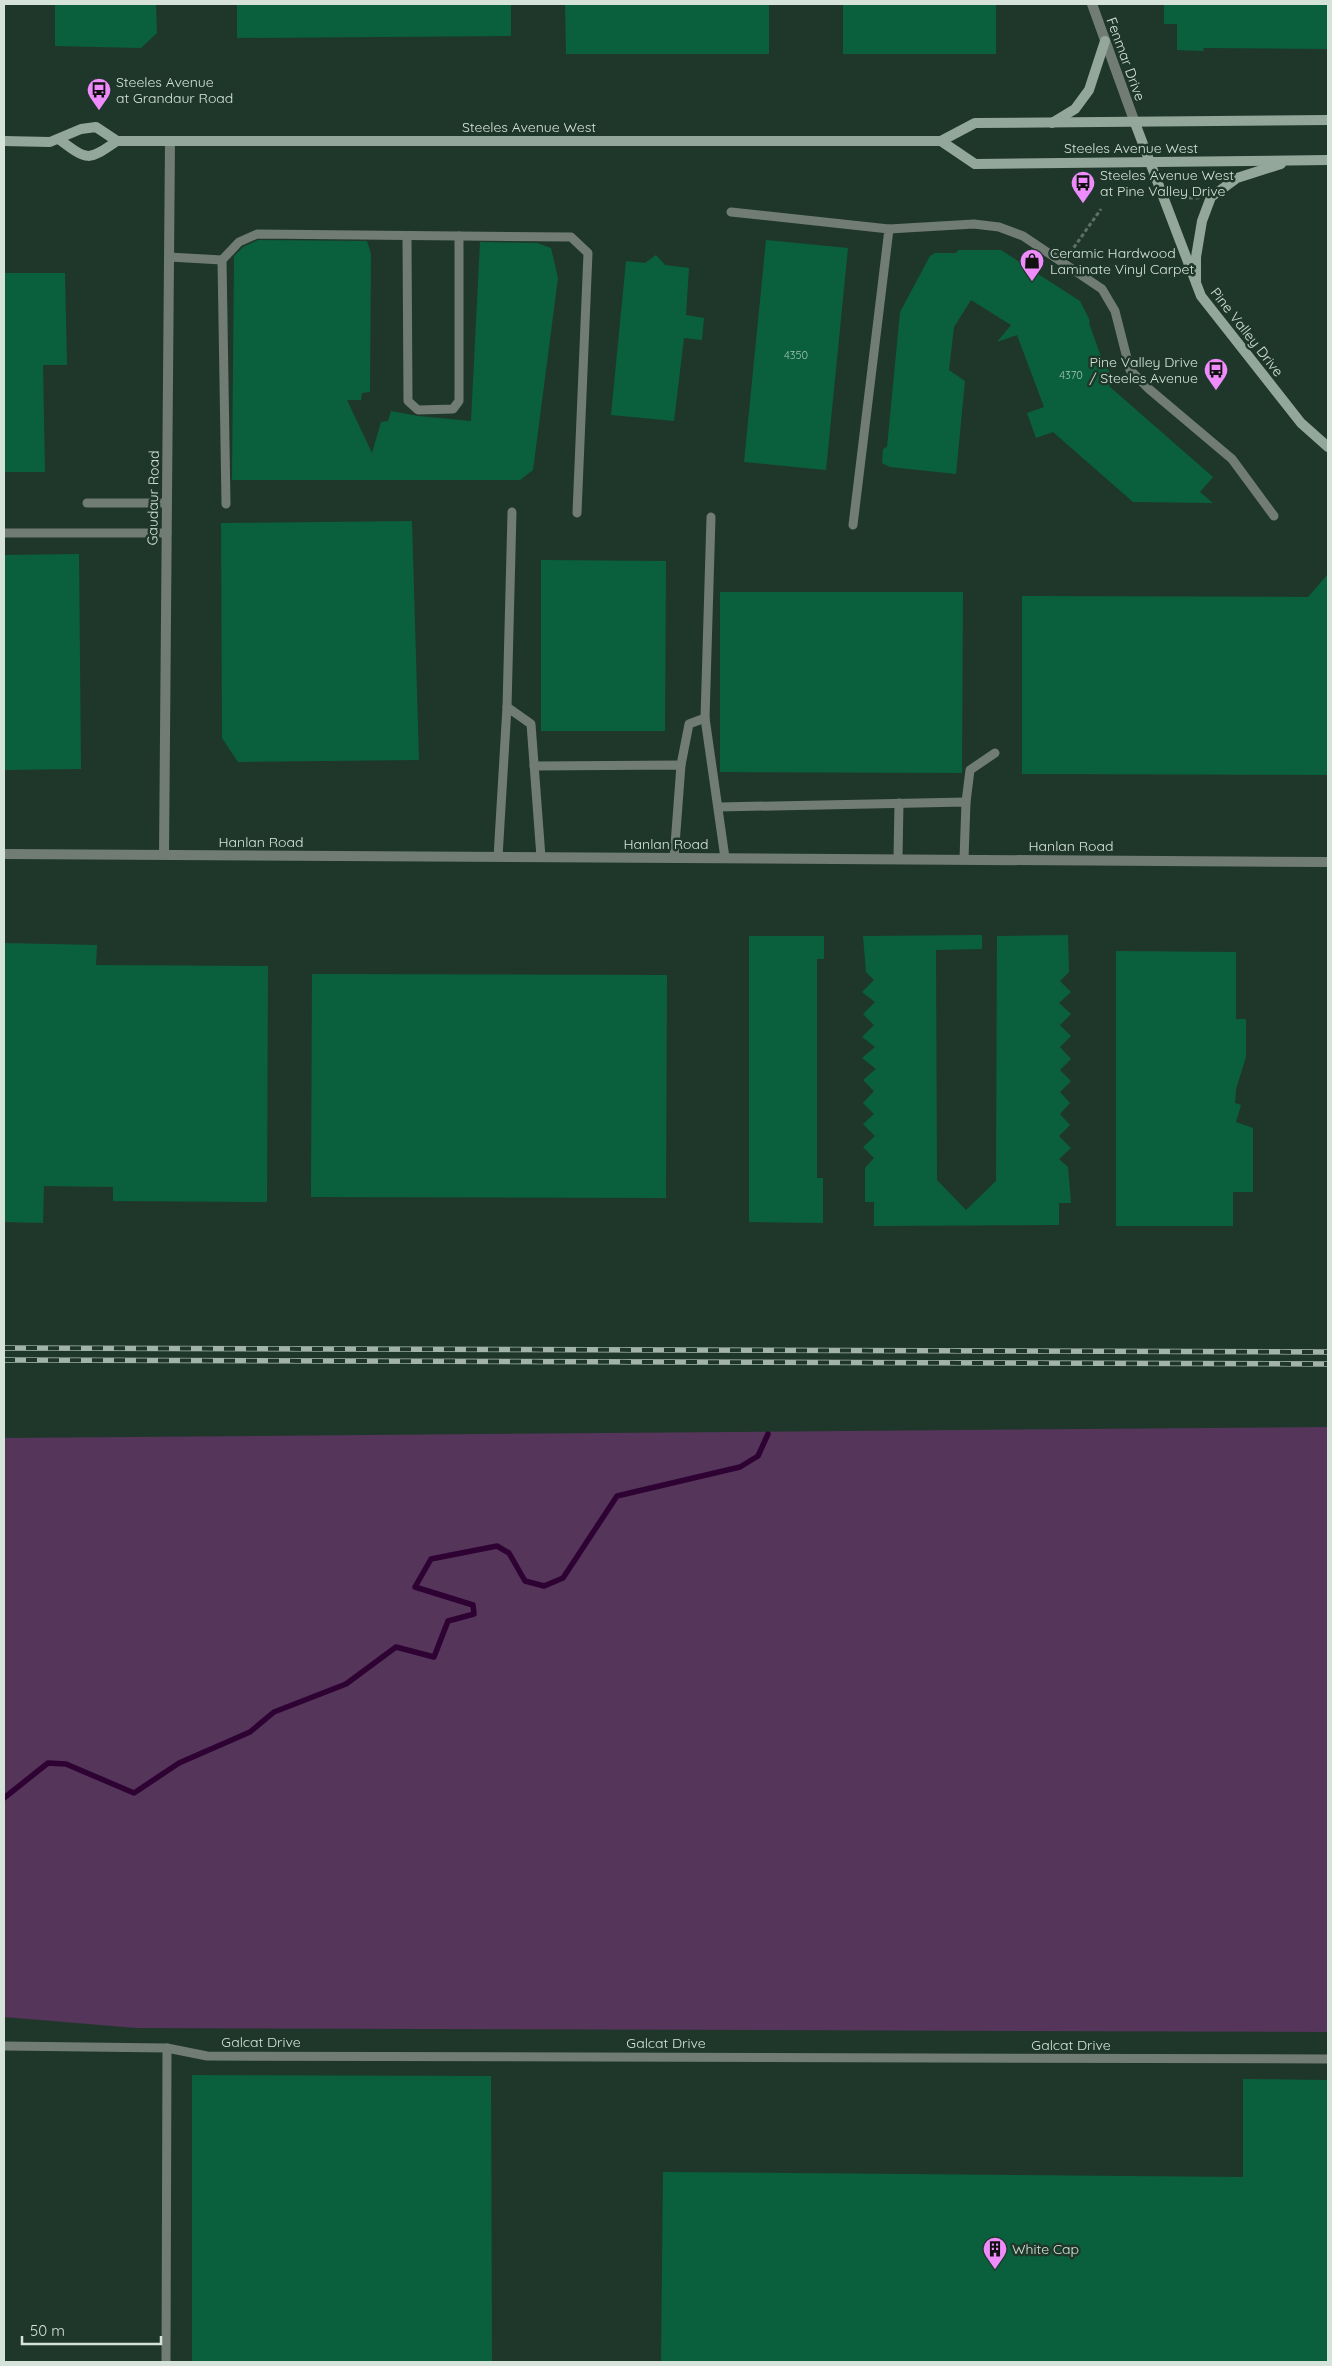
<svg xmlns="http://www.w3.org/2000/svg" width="1332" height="2366" font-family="Quicksand,sans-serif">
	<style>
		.green { fill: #55355a }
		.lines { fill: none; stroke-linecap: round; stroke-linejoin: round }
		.stream { stroke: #2e0334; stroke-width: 5.5 }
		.building { fill: #0a603c }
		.path { stroke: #5c7165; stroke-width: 3; stroke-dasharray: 4 2.5; stroke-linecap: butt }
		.service { stroke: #717c75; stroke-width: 9 }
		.minor { stroke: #717c75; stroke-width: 10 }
		.tertiary { stroke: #717c75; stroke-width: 10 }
		.secondary { stroke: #94a79b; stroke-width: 10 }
		.rail-casing { stroke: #a2b3a9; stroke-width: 5.5 }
		.rail { stroke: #1f372a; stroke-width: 4; stroke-dasharray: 11; stroke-linecap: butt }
		.labels { text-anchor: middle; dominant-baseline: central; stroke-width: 5; stroke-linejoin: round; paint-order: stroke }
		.number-label { font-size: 11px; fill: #a2c2b2 }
		.street-label { font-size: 14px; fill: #d5e3da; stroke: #1f372a }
		.poi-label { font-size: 14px; fill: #d5e3da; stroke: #1f372a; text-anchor: start }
	</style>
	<rect width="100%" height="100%" fill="#1f372a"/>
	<path class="green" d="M1328,1427V2032L136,2028L4,2017V1438Z"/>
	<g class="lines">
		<path class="stream" d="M4,1798L48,1763L66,1764L134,1793L179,1763L250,1732L274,1712L346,1684L396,1647L434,1657L448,1621L474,1614L473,1605L415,1587L431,1559L497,1546L509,1553L525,1581L544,1586L563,1578L617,1496L740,1467L758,1456L768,1434"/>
	</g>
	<g class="building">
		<path d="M55,4H156L157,33L141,48L55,46Z"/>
		<path d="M237,4H511V36L237,38Z"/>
		<path d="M565,4H769V54H566Z"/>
		<rect x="843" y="4" width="153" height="50"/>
		<path d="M1164,4H1328V49L1203,48L1204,51L1177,50V24H1164Z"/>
		<path d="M258,240L367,241L371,254L370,392L362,393L361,400H347L372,453L381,422L388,421L391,411L418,416L471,421L480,242L537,243L551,248L558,278L533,470L520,480H232L234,256L243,247Z"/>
		<path d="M766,240L848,248L826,470L744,462Z"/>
		<path d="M958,250H1001L1080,301L1090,321L1089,323L1104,365L1107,366L1113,380L1109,386L1213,477L1200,492L1213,503L1133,502L1053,432L1036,438L1027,413L1044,407L1017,335L997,342L1011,325L971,300L954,327L949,370L965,381L956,474L890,467L882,463L883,449L887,447L900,312L930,256L935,253H956Z"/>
		<path d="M656,255L665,265L689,268L686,315L704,318L702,340L684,338L674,421L611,415L626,261L645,263Z"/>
		<path d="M4,273H65L67,365H43L45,472H4Z"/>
		<path d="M412,521L419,760L238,762L222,738L221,523Z"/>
		<path d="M79,554L81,769L4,770V555Z"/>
		<path d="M541,560L666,561L665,731H541Z"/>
		<path d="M1328,574V775L1022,774V596L1308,597Z"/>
		<path d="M720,592H963L962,773L720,772Z"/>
		<path d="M982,935V949L936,950L937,1180L966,1210L996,1181L997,936L1068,935L1069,972L1060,981L1071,992L1059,1003L1071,1014L1060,1025L1071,1036L1060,1047L1071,1059L1060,1070L1071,1081L1060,1092L1070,1103L1060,1114L1070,1125L1059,1136L1071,1148L1059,1159L1068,1167L1071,1203H1059V1225L874,1226V1202H865V1168L874,1158L863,1147L875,1136L863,1124L874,1114L863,1103L874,1091L863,1080L876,1069L862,1058L875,1047L862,1037L874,1025L863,1014L875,1002L862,992L874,980L866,972L863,936Z"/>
		<path d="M749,936H824V959H817V1178H823V1223L749,1222Z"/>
		<path d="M4,943L97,945L96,965L268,966L267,1202L113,1201V1187L44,1186L43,1223L4,1222Z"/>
		<path d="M1116,951L1236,952V1019H1246V1057L1236,1089L1235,1103L1241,1105L1236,1122L1253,1128V1192H1233V1226H1116Z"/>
		<path d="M312,974L667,975L666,1198L311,1197Z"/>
		<path d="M192,2075L491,2076L492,2362H192Z"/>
		<path d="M1243,2079L1328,2080V2362H661L663,2172L1243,2177Z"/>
	</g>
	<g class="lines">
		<g class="path">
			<path d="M1189,198H1198L1194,188"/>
			<path d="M1070,253L1101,209"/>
		</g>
		<g class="service">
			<path d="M731,212L889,229L853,525"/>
			<path d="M889,229L974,224L999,227L1023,236L1102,289L1115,311L1130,370L1149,389L1232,459L1274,516"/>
			<path d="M407,236L408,401L418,410L453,409L459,401V236"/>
			<path d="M169,257L222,260L239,242L257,234L571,237L588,253L577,513"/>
			<path d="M222,260L226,504"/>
			<path d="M87,503H167"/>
			<path d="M711,517L705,718L725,858"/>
			<path d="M4,533H167"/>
			<path d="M507,707L531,724L541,857"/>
			<path d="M681,765L689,724L705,718"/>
			<path d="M534,766L681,765L674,858"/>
			<path d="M966,802L970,770L995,753"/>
			<path d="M719,807L966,802L964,859"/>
			<path d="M498,857L507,707L512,512"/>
			<path d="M898,858L899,803"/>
			<path d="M4,2046L167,2048L207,2056L1328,2059"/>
			<path d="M166,2362L167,2048"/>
		</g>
		<g class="minor">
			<path d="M4,854L1328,862"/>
			<path d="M164,855L170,141"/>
		</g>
		<path class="tertiary" d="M1092,4L1135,123"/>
		<g class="secondary">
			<path d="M1052,123L1075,109L1089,90L1105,41"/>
			<path d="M1135,123L1201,296L1301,423L1328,447"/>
			<path d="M60,140C88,161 88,161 117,141"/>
			<path d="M4,141L50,142L81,129L96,127L117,141H941L975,123L1328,120"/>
			<path d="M941,141L975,164L1328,160"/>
			<path d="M1196,282V257L1202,221L1211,197L1237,178L1281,164"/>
		</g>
		<defs>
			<g id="rail">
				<path d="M4,1348L1328,1352"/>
				<path d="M4,1360L1328,1364"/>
			</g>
		</defs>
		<use href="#rail" class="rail-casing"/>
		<use href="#rail" class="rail"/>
	</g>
	<defs>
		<symbol id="bus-pin" viewBox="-11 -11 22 30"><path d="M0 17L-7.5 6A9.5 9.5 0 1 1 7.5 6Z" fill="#ed8cfa" stroke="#1f372a"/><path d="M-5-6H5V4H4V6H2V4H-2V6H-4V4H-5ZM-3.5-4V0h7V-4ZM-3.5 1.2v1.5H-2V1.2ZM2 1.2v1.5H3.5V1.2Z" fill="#111"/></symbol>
		<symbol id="shop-pin" viewBox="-11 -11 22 30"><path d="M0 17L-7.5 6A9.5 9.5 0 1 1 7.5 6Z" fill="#ed8cfa" stroke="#1f372a"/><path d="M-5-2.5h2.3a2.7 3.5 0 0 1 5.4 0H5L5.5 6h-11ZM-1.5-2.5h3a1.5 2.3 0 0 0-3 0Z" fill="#111"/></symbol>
		<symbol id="building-pin" viewBox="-11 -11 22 30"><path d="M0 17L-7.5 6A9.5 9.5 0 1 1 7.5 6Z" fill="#ed8cfa" stroke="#1f372a"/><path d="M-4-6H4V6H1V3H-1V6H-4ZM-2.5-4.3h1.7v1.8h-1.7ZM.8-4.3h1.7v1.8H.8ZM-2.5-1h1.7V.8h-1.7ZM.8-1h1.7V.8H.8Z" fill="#111"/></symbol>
	</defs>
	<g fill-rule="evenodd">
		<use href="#bus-pin" x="85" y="76" width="28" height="38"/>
		<use href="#bus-pin" x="1069" y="169" width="28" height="38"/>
		<use href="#shop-pin" x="1018" y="247" width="28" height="38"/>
		<use href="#bus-pin" x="1202" y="356" width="28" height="38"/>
		<use href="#building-pin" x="981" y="2235" width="28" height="38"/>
	</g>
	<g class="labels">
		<g class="number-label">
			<text x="796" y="355">4350</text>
			<text x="1071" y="375">4370</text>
		</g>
		<g class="street-label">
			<text transform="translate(1126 59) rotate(70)">Fenmar Drive</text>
			<text x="529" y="127">Steeles Avenue West</text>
			<text x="1131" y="148">Steeles Avenue West</text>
			<text transform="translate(1247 332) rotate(52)">Pine Valley Drive</text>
			<text transform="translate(153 498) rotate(-89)">Gaudaur Road</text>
			<text x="261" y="842">Hanlan Road</text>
			<text x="666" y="844">Hanlan Road</text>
			<text x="1071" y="846">Hanlan Road</text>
			<text x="261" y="2042">Galcat Drive</text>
			<text x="666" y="2043">Galcat Drive</text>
			<text x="1071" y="2045">Galcat Drive</text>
		</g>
		<g class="poi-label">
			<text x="116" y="82">Steeles Avenue<tspan x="116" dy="16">at Grandaur Road</tspan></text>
			<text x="1100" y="175">Steeles Avenue West<tspan x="1100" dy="16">at Pine Valley Drive</tspan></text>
			<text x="1050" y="253">Ceramic Hardwood<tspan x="1050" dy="16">Laminate Vinyl Carpet</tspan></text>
			<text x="1198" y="362" text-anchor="end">Pine Valley Drive<tspan x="1198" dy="16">/ Steeles Avenue</tspan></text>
			<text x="1012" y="2249">White Cap</text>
		</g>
	</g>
	<rect width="1332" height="2366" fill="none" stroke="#d5e3da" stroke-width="10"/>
	<path d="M22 2336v8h139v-8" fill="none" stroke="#d5e3da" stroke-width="2.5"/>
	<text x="30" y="2336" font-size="15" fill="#d5e3da" stroke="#1f372a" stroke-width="4" paint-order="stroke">50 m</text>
</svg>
